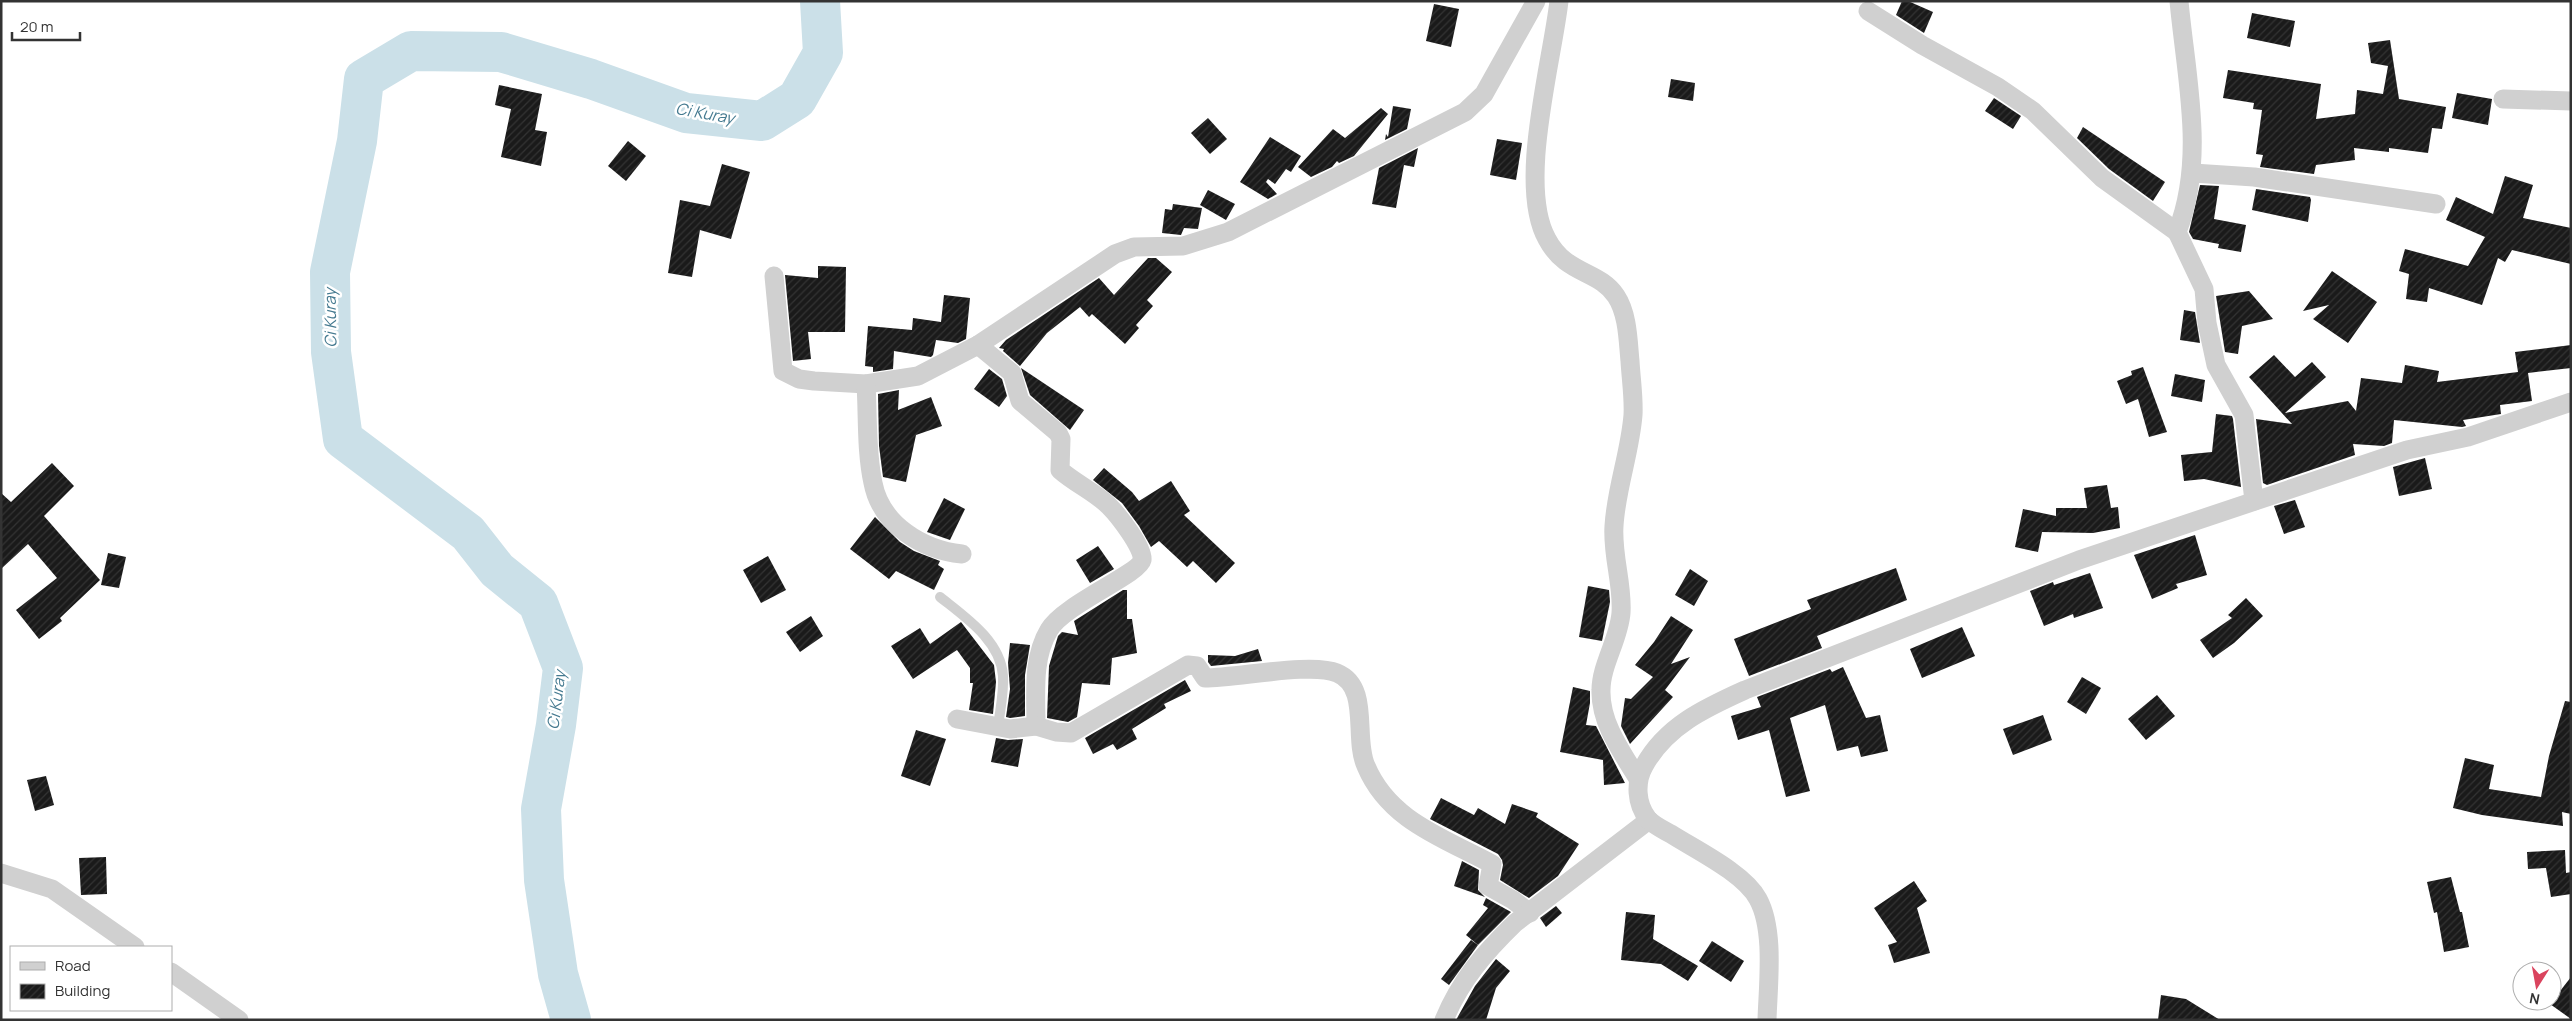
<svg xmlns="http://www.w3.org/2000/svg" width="2572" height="1021" font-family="Manrope,sans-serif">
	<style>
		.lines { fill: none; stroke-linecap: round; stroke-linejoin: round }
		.river { stroke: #cbe0e8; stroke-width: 40 }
		.building { fill: url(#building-hatch) }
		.service { stroke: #d0d0d0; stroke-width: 10 }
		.minor { stroke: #d0d0d0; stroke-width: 19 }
		.labels { text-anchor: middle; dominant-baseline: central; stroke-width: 5; stroke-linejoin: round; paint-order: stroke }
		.water-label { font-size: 16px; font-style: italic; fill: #457a90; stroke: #fff }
	</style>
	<defs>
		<pattern id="building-hatch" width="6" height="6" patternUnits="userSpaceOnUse" patternTransform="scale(1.25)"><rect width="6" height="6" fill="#1a1a1a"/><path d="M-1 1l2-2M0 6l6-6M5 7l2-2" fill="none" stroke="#333"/></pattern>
	</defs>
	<rect width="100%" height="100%" fill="#fff"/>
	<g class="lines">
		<path class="river" d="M571,1020L558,974L544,880L541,809L556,725L563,668L538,603L497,570L468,533L343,439L331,352L330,272L357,141L364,79L411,51L501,52L591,79L686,113L762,121L797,99L823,53L820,1"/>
	</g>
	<g class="building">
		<path d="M1902,1H1908L1933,12L1924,33L1896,15Z"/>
		<path d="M1434,4L1459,9L1451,47L1426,41Z"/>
		<path d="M2252,13L2295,21L2290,47L2247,38Z"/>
		<path d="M2390,40L2399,99L2446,107L2442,129L2432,128L2428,153L2389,148V152L2354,148L2355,160L2316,165L2314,174L2260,167L2263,155L2256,154L2262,110L2253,109L2254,103L2223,98L2228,70L2321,84L2316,119L2355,114L2357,90L2383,94L2388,66L2371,63L2368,43Z"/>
		<path d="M1671,79L1695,83L1693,101L1668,97Z"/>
		<path d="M499,85L542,94L535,130L547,132L541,166L501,157L511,109L495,105Z"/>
		<path d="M2457,93L2492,99L2488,125L2452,118Z"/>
		<path d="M1994,98L2021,116L2013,129L1985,111Z"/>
		<path d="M1393,106L1411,109L1407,129L1385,140L1386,134L1388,137Z"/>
		<path d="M1381,108L1388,114L1354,156L1339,163L1337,161L1332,167L1311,177L1298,167L1333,129L1345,138Z"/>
		<path d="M1208,118L1227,139L1210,154L1191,133Z"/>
		<path d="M2083,127L2165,182L2153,201L2109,169L2077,138Z"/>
		<path d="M1270,137L1301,156L1291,172L1286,169L1275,184L1268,179L1266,182L1277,194L1268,199L1240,182Z"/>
		<path d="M1497,139L1522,143L1516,180L1490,175Z"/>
		<path d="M628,141L646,156L626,181L608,166Z"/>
		<path d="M1418,148L1414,167L1404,165L1396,208L1372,204L1379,168Z"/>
		<path d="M722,164L750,172L731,239L700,230L692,277L668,273L680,200L710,206Z"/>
		<path d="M2505,176L2533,185L2523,218L2571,228V264L2512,250L2505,262L2498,258L2482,305L2429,288L2427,302L2406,299L2409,274L2399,271L2405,249L2468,266L2485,237L2446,220L2456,197L2493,214Z"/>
		<path d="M2200,185L2219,186L2214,219L2246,225L2241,252L2218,248L2219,244L2193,239L2189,232Z"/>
		<path d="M2256,189L2310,197L2311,200L2308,222L2252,210Z"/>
		<path d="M1208,190L1235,204L1226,220L1200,205Z"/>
		<path d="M1173,204L1202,208L1198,229L1184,228L1181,235L1162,233L1165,209L1172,210Z"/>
		<path d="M1148,258H1156L1172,272L1147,300L1153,306L1136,325L1139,328L1125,344L1092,314L1089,317L1080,307L1047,333L1020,366L1003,351L1004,349L999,348L1006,340L1099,278L1114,295Z"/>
		<path d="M818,266L846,267L845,332H808L811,359L793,361L785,275L818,278Z"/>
		<path d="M2332,271L2377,302L2348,343L2313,319L2329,305L2303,311Z"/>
		<path d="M2249,291L2273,319L2242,326L2238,354L2225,352L2216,296Z"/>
		<path d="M944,295L970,298L966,339L958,343L936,340L933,355L931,357L894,351L893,369L873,372V367L865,366L868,326L912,330L913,318L941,322Z"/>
		<path d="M2184,310L2195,312L2200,343L2180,340Z"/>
		<path d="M2571,345V368L2528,373L2532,401L2500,405L2501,414L2463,420L2466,426L2462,427L2394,420L2392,443L2384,446L2353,444L2355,455L2267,485L2263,483L2256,419L2292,424L2249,377L2274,355L2295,377L2312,362L2326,377L2285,413L2348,401L2356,411L2361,378L2402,383L2405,365L2439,371L2437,382L2518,372L2515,352Z"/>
		<path d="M2143,367L2167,432L2149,437L2138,399L2126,404L2117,381L2132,375L2131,371Z"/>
		<path d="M1021,368L1084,410L1070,430L1030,395Z"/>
		<path d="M989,369L1002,379L1007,396L999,407L974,389Z"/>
		<path d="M2175,374L2205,380L2202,402L2171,396Z"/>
		<path d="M899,390L898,410L931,397L942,426L916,435L906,482L883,477L879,446L878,394Z"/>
		<path d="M2216,414L2232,416L2233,419L2241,487L2204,479L2184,481L2181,455L2212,452Z"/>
		<path d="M2425,458L2432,489L2399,496L2393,467Z"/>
		<path d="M52,463L74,486L44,516L100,580L60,618L62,621L39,639L16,610L57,578L28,544L1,569V493L11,502Z"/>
		<path d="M1104,468L1132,492L1139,501L1171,481L1190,511L1184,515L1235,563L1216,583L1193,561L1187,567L1159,541L1151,547L1139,526L1122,503L1093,480Z"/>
		<path d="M2107,485L2111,508L2118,507L2120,528L2093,533L2042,532L2038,552L2015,547L2023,509L2056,516V508H2087L2084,488Z"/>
		<path d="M944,498L965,509L950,540L927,532Z"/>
		<path d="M2295,500L2305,527L2284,534L2274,506Z"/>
		<path d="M875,517L900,542L914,551L940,561L938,565L944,569L934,590L896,571L889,579L850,549Z"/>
		<path d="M2195,535L2207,575L2176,584L2178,588L2152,599L2134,555Z"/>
		<path d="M1098,546L1114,569L1090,583L1076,560Z"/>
		<path d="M108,553L126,557L119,588L101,585Z"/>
		<path d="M768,556L786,590L761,603L743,570Z"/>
		<path d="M1896,568L1907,600L1817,636L1822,648L1749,676L1734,639L1811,609L1807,600Z"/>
		<path d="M1690,569L1708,581L1694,606L1675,595Z"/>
		<path d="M2090,573L2103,608L2074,618L2073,614L2044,626L2030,591L2053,582L2054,585Z"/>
		<path d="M1588,586L1609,590L1610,602L1602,641L1579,637Z"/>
		<path d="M1123,590H1127V619H1132L1137,653L1112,658L1110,685L1082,683L1077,717L1068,722L1047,718L1049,666L1058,636L1062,632L1078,635L1074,621Z"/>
		<path d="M2246,598L2263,616L2234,643L2213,658L2200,640L2232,618L2228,615Z"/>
		<path d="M811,616L823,636L800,652L786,632Z"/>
		<path d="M1671,616L1693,630L1671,664L1690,657L1665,690L1673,697L1630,744L1621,726L1625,698L1631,699L1653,677L1635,665L1654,642Z"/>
		<path d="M961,622L994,665L996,682L993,714L969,710L973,683H970V668L957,650L913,679L891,646L920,628L930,644Z"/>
		<path d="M1962,627L1975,656L1922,678L1910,649Z"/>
		<path d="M1010,643L1030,645L1025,675V716L1010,718L1006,717L1010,689L1008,663Z"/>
		<path d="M1258,649L1262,661L1211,666L1208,662V655L1235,656Z"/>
		<path d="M1843,667L1866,718L1880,715L1888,751L1861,757L1858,746L1837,751L1825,705L1790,718L1810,791L1786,797L1769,730L1738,740L1731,716L1761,707L1757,697L1830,669L1832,672Z"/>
		<path d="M2082,677L2101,688L2086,714L2067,702Z"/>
		<path d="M1185,680L1191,691L1164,704L1166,708L1132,729L1137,739L1117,750L1113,744L1093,754L1085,738Z"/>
		<path d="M1573,687L1590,691V703L1586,725L1596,726L1625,783L1604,785L1603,760L1560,752Z"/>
		<path d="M2157,695L2175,716L2146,740L2128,719Z"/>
		<path d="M2565,701L2571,702V814L2562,812L2563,826L2482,815L2453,808L2465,758L2494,765L2489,789L2541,797L2549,756Z"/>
		<path d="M2043,715L2052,740L2013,755L2003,729Z"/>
		<path d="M916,730L946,739L930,786L901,776Z"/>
		<path d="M996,738L1008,740L1023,739L1018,767L991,762Z"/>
		<path d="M46,776L54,805L35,811L27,780Z"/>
		<path d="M1441,798L1474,815L1478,808L1505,824L1512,804L1538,813L1536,817L1579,844L1558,876L1529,898L1500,880L1503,865L1502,860L1498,854L1430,819Z"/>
		<path d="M2565,850L2566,873L2571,872V894L2551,897L2546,868L2528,869L2527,852Z"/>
		<path d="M106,857L107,894L81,895L79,858Z"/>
		<path d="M1462,861L1479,870L1478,890L1485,897L1454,886Z"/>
		<path d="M2451,877L2460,912H2462L2469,947L2444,952L2437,912L2434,913L2427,882Z"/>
		<path d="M1914,881L1927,901L1917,908L1930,953L1894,963L1888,945L1897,942L1874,908Z"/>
		<path d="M1486,898L1511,912L1478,945L1466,935L1488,908L1483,905Z"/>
		<path d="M1556,906L1562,913L1546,927L1540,918Z"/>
		<path d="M1626,912L1655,915L1653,939L1698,966L1688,981L1661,964L1621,960Z"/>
		<path d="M1471,940L1478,945L1449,985L1441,979Z"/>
		<path d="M1712,941L1744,961L1731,982L1699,961Z"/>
		<path d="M1496,959L1510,971L1496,988L1486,1020H1456L1475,986Z"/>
		<path d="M2571,977V1019L2550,1004Z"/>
		<path d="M2161,995L2186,999L2220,1020H2158Z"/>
	</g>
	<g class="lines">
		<path class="service" d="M940,597C965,617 1001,641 1003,676C1004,693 1000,710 998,727"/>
		<g class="minor">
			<path d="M1559,1C1552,63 1517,185 1547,239C1566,275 1599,270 1616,296C1628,314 1628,341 1630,361C1631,379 1634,398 1633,415C1630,453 1616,489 1614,526C1612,556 1623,584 1621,613C1619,639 1601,665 1601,690C1600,722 1621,751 1637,777"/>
			<path d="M2179,1C2186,78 2206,158 2177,232L2204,289L2207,323L2216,365L2244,415L2254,501"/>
			<path d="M1868,11L1922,45L1998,87L2033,111L2102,178L2177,232"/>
			<path d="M2503,99L2571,101"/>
			<path d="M2193,173L2254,177L2436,204"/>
			<path d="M774,276L783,371L799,379L814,381L866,384L918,376L978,345L1115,254L1134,247L1183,246L1228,232L1465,112L1484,94L1536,1"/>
			<path d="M978,345L1012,373L1020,401L1058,433L1061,439L1060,470C1076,484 1095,492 1109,506C1118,515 1144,548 1142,560C1139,574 1063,605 1049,630C1032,658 1036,694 1036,726"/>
			<path d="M866,384C868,416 866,451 873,483C881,525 923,550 962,554"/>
			<path d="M957,719L1010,729L1036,726L1056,732L1071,733L1188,665L1197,666L1205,678C1238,678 1312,662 1337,673C1371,687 1353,738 1366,766C1389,821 1444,838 1492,864L1488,886L1513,900L1530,913"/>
			<path d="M1,873L52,889L135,947"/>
			<path d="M171,972L239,1020"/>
			<path d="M1444,1020C1460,981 1485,952 1515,923L1649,820"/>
			<path d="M1767,1020C1768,985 1775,930 1758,899C1744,873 1696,850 1671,834C1664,830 1653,825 1648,819C1636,804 1635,782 1644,766C1666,726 1705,708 1745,690L2079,560L2407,450L2468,437L2571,402"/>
		</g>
	</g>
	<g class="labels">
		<g class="water-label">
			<text transform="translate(705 113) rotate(10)">Ci Kuray</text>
			<text transform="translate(330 318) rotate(-91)">Ci Kuray</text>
			<text transform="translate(556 700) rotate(-83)">Ci Kuray</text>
		</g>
	</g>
	<rect width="2572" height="1021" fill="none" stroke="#333333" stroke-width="5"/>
	<rect x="10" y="946" width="162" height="65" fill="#ffffff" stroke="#adadad"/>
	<rect x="20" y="962" width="25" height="8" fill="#d0d0d0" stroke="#adadad"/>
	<text x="55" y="971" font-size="15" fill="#333333">Road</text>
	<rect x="20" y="984" width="25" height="15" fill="url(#building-hatch)" stroke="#adadad"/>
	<text x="55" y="996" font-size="15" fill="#333333">Building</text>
	<g transform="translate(2537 986) rotate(191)"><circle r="24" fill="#ffffff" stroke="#adadad"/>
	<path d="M0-4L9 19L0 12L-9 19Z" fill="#da445e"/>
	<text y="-8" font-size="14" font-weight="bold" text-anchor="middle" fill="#333333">N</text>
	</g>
	<path d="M12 32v8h68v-8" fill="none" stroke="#333333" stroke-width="2.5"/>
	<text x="20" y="32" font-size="15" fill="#333333" stroke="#ffffff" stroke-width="4" paint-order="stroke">20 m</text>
</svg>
